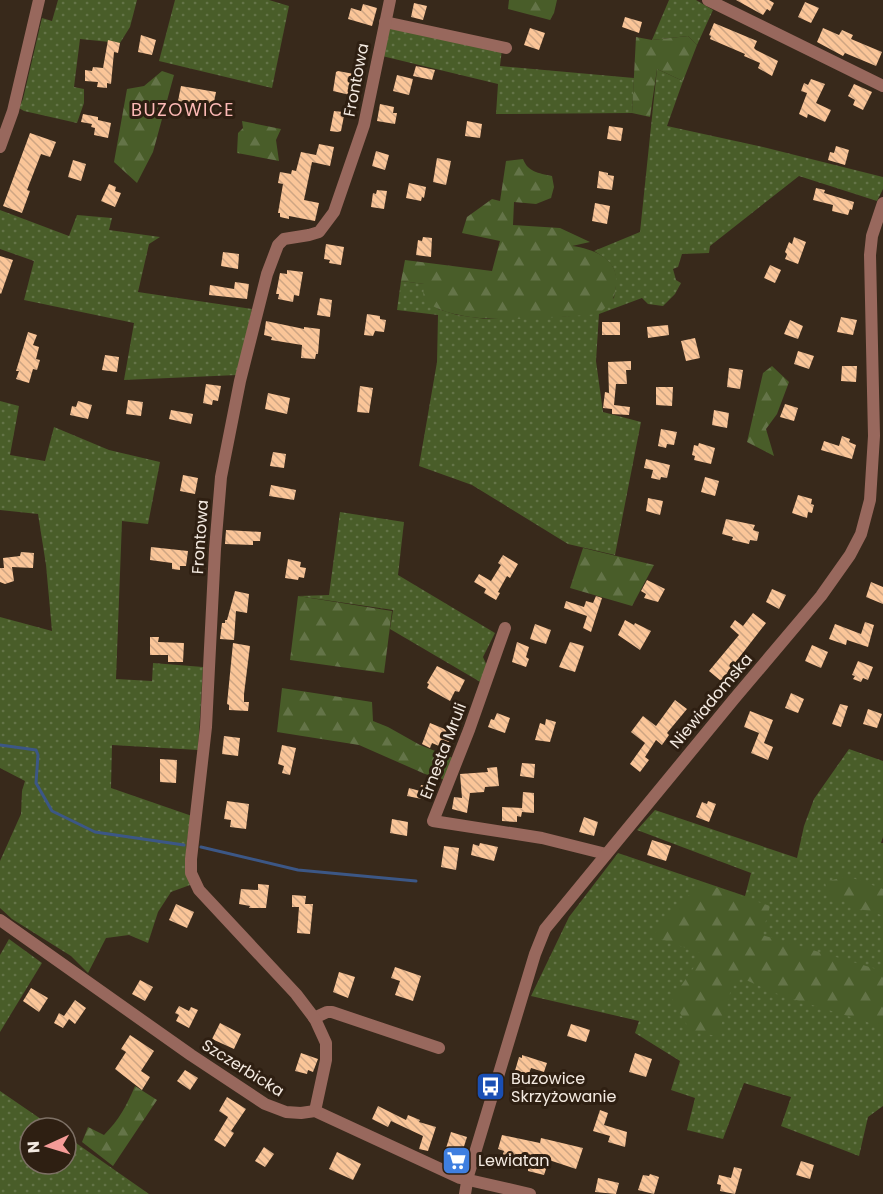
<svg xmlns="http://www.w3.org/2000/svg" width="883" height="1194" font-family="Poppins,sans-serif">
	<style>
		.grass { fill: url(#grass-dots) }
		.forest { fill: url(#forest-firs) }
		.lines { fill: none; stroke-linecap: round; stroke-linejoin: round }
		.stream { stroke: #3c5786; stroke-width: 3 }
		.building { fill: url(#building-back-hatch) }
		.minor { stroke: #98685d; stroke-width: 12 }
		.labels { text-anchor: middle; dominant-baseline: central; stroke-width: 6; stroke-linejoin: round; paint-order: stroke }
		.street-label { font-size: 16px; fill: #f4eae1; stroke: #2e1f12 }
		.poi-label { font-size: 16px; fill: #f4eae1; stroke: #2e1f12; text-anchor: start }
		.neighbourhood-label { font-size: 18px; letter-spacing: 1.5px; fill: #fdb9b5; stroke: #2e1f12 }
	</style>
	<defs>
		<pattern id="grass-dots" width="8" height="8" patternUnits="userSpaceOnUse" patternTransform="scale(1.5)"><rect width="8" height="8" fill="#495d29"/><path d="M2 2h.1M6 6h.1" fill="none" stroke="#647448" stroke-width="1.8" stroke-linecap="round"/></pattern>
		<pattern id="forest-firs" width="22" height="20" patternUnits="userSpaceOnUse" patternTransform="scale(1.5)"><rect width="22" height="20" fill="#495d29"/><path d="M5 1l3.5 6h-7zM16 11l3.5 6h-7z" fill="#647448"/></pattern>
		<pattern id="building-back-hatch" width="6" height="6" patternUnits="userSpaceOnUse" patternTransform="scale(1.5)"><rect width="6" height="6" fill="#fac598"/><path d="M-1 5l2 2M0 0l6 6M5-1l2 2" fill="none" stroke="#cea583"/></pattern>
	</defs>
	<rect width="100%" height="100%" fill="#38291b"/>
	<g class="grass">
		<path d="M58,0H137L130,27L120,43L80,39L74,87L84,89V103L77,123L24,111L19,108L23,99L42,18L52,21Z"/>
		<path d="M175,0H269L289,6L272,88L159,61Z"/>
		<path d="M669,0H696L713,10L697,45L688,36L652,40Z"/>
		<path d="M389,27L502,49L500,66L634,78L632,113L496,114L498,84L382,56Z"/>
		<path d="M657,69L683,81L667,126L763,147L883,177V189L877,201L799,176L710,246L709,253L682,254L678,267L673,269L676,280L681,283L675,294L663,306L648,304L642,298L599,314L596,361L603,412L641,422L615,555L568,544L472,485L419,466L437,362L438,315L397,310L401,281L425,284L438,309L457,315L486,319L571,316L614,298C618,272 617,265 594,251L640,232Z"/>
		<path d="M0,210L69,236L77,215L112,218L109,230L160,237L149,244L138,292L252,309L237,375L124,380L134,323L24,300L34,261L0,249Z"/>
		<path d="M0,401L19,406L10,455L45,461L54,427L109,450L160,462L148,524L122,521L116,679L152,681L153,663L203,667L198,750L112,745L111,788L192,816C186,840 183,861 190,885L171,892L158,912L148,943L129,935L106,938L88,973L71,956L12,919L0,908V861L21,814L22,791L25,781L0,768V617L52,631L46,565L38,514L0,510Z"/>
		<path d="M340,512L404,522L398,575L495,633L483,657L487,666L482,683L390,629L393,610L298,596L329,595Z"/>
		<path d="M849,749L883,761V837L881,843H883V1106L868,1117L859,1156L781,1126L791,1097L744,1083L723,1139L687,1130L695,1098L671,1090L680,1061L635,1033L639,1021L531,996L569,917L618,853L745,896L751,873L637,830L655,810L797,858L804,826L814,799Z"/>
		<path d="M9,939L42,963L0,1032V955Z"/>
		<path d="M0,1091L54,1128H30V1164H66V1136L149,1194H0Z"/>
	</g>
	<g class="forest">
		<path d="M509,0H557L554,13L550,20L508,9Z"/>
		<path d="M688,36L697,45L683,81L657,69L650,117L632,113L636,37L652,40Z"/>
		<path d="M162,71L174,75L153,152L137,183L114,162L127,89L144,86Z"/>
		<path d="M242,121L281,129L276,140L279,161L237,153L238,133L243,128Z"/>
		<path d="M523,159C528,172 538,173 552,176L554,187L551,198L536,204L514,202L513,225L560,228L590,242L572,246C594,249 620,259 616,286C615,291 615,296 612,300C608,305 603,310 599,314C557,317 477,326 439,309C433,307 428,302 423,299L424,284L401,281L405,260L492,271L500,241L462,233L467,217L492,199L500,201L506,161Z"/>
		<path d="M772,366L789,382L777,414L766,429L774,456L747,442L763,373Z"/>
		<path d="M583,548L654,565L632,606L570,588Z"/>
		<path d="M298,596L392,611L384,673L290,660Z"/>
		<path d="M282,688L372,702L373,721L388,727L420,745L453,758L445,780L425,774L359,745L277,732Z"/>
		<path d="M847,876L883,889V916L872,911L856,909L848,900H829L825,882Z"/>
		<path d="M701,882L770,906L762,935L883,971V1027L780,995L739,977L732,986L718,1036L691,1032L672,999L703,954L652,936Z"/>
		<path d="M135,1086L157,1100L113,1166L82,1142L88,1127L104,1135C119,1120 127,1105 135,1086Z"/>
	</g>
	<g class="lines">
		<g class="stream">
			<path d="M0,745L36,750L38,755L36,783L52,811L95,832L184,845"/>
			<path d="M201,847L298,870L416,881"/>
		</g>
	</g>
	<g class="building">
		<path d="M736,0H769L774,3L770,11L767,9L763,15Z"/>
		<path d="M805,2L819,8L811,23L798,17Z"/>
		<path d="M414,3L427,6L423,20L411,17Z"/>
		<path d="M363,4L377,8L372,26L348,19L351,8L361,11Z"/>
		<path d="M625,17L642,22L639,33L622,27Z"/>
		<path d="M714,23L757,41L754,48L756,50L778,61L772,76L758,68L760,63L744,56L745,54L710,39L711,36L709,35Z"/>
		<path d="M530,28L545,33L539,50L524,45Z"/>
		<path d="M823,28L839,35L842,30L853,35L851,39L882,52L876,66L845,53L843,56L817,42Z"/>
		<path d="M141,35L156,40L152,55L138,52Z"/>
		<path d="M108,40L120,43L118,53L114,52L111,84L107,83V88L97,87L98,82L85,81V70L92,71L93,67L103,68Z"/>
		<path d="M416,66L435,70L432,80L413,76Z"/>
		<path d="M338,71L354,74L350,95L333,91L336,72Z"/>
		<path d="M397,75L413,79L409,95L393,91Z"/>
		<path d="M811,79L825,84L816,103L831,110L825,122L808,114L807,118L799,114L807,93L801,91L804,83L808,85Z"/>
		<path d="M854,84L872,92L863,110L853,105L855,100L848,96Z"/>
		<path d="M181,86L216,92L213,107L178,101Z"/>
		<path d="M380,104L394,107L393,113H397L395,124L377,121Z"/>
		<path d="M334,111L343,112L342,116H344L341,131L338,132L330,131Z"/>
		<path d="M83,114L98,117V120L111,123L108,138L94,135L95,128L91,127L92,124L81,122Z"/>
		<path d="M467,121L482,124L480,138L465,136Z"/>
		<path d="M609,126L623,128L621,141L607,139Z"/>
		<path d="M30,133L56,142L50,157L41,154L27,190L30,191L22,213L3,206Z"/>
		<path d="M319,144L334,147L330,166L312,162L304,200L319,203L315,221L289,216V219L280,217V213H278L283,184L278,183L280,172L291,174L292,170L296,171L301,152L316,155Z"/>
		<path d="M836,146L849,150L845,165L828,160L830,152L834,153Z"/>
		<path d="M376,151L389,155L385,170L372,166Z"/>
		<path d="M437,158L451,161L446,185L433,182Z"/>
		<path d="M73,160L86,164L81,181L68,177Z"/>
		<path d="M599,171L608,173V175L614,176L612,190L597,188Z"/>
		<path d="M409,183L426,187L424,198L422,197L421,201L406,198Z"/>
		<path d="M109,184L116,187L115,191L121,193L115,207L101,201Z"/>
		<path d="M816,188L825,190L824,193L854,202L852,210L850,209L848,215L832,211L833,205L813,200Z"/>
		<path d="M377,190L387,191L384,209L371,207L373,193L376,194Z"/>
		<path d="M595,203L610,206L607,224L592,221Z"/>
		<path d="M423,237L432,238L431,257L416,255L418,240L422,241Z"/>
		<path d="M794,237L806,242L798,264L785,259L787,254L785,252L789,242L792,244Z"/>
		<path d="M326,244L344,247L341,265L329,263L330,260L324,259Z"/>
		<path d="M223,252L239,254L238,269L221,266Z"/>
		<path d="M0,256L13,260L1,294L0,293Z"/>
		<path d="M770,265L781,270L775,283L764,278Z"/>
		<path d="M287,270L303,272L299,296L294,295L293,302L278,299L279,294H276L280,273L287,274Z"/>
		<path d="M235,282L249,284L247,299L209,295L210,285L234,289Z"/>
		<path d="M320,298L332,300L330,317L317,315Z"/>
		<path d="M367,314L380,316V319L386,320L384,332L375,331L373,336L364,335Z"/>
		<path d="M841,317L857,320L853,335L837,332Z"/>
		<path d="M790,320L803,326L798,339L784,334Z"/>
		<path d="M266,321L304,329V327L320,329L318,354H316L315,359L301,358L302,345L271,340L272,337L264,335Z"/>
		<rect x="602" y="322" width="18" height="13"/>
		<path d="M668,325L669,335L648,338L647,327Z"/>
		<path d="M28,332L37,335L33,345L39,347L36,359L40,360L37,370L33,369L29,383L16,379L19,371H16Z"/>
		<path d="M695,338L700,358L686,361L681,341Z"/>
		<path d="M798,351L814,356L809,369L794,364Z"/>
		<path d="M105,355L119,357L117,372L102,370Z"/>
		<path d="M631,361V370H626L627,384H616L614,405L630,407L629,415L612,414V409L603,408L605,392L609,393L608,362Z"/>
		<path d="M842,366H857L856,382L841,381Z"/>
		<path d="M729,368L743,370L740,389L727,387Z"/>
		<path d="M206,384L221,386L218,401L213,400L212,405L203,403Z"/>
		<path d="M360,386L373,388L369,413L357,412Z"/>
		<path d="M656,387H673L672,406L656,405Z"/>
		<path d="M268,393L290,398L287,414L265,409Z"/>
		<path d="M128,400L143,402L141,416L126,414Z"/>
		<path d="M78,401L92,405L88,419L70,415L72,406L76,407Z"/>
		<path d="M785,404L798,408L794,421L780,417Z"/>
		<path d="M171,410L193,414L191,424L169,419Z"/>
		<path d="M714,410L729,413L727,428L712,425Z"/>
		<path d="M661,429L677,432L674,445L667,444L666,448L658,446Z"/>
		<path d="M842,436L850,439L849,442L856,445L852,459L821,450L824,441L839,446Z"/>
		<path d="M699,443L715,448L711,464L694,460L695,456L692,455L694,445L698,446Z"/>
		<path d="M273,452L286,454L284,468L270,466Z"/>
		<path d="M646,459L670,465L667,478L661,477L660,480L651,478L653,470L644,468Z"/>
		<path d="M183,475L198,478L195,494L180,491Z"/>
		<path d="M705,477L719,481L715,496L701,492Z"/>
		<path d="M271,485L296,490L294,500L269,496Z"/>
		<path d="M798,495L812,499L811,504L814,505L812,513L808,512L807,518L792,513Z"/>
		<path d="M648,498L663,501L660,515L646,511Z"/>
		<path d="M726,519L755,525L753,530L759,532L757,541L750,540L749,544L732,540L733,537L722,534Z"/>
		<path d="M226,530L261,532L260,541H253V545L225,544Z"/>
		<path d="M151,547L188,551L186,566H180V570L172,569V563L150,560Z"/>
		<path d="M21,552L34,553L33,568L12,567L14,581L5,584L0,582V568H4L3,558L20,556Z"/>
		<path d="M503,555L518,564L510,578L507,576L498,592L500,593L496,600L484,593L486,589L474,582L479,574L491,581L501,565L498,563Z"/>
		<path d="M288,559L301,562L300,567L306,568L304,578L299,577L298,580L285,578Z"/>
		<path d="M647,580L665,589L658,602L644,598L646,594L641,591Z"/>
		<path d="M871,582L883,587V604L866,597Z"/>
		<path d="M772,589L786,595L779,609L766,602Z"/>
		<path d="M235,591L249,594L247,613L236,611L234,640L220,639L222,623H225V620H227Z"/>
		<path d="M596,596L602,598L591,632L583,628L587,616L564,608L566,601L584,607L586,601L593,603Z"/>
		<path d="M753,613L766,623L721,681L709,671L739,635L730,627L735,620L743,626Z"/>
		<path d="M625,620L634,625L635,623L651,631L640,650L618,635Z"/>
		<path d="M865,622L874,625L868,647L847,640L846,645L829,639L835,624L861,634Z"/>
		<path d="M535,624L551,630L546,644L530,639Z"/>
		<path d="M150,637H159L158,642L184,643L183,662H168V655H150Z"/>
		<path d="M517,642L529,647L526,657L529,659L526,667L512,662Z"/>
		<path d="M570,642L584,646L575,672L559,667Z"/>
		<path d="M233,643L250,646L244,694V702H249L248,711L229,710V705L227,704Z"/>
		<path d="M812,645L828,652L821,668L805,661Z"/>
		<path d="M858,661L873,667L868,680L863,678L861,682L853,679L855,676L852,675Z"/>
		<path d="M437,666L465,680L459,692L455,691L450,701L427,688L429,684L427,683Z"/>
		<path d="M791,693L804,699L798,713L785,708Z"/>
		<path d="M675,700L687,709L667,733L669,735L662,745L656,740L645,757L649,760L640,772L630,764L645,743L631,732L643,716L656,726Z"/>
		<path d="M840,704L848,706L841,727L832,724Z"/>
		<path d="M868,709L882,714L877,728L863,724Z"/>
		<path d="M750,711L773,720L764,743L773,747L768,760L751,753L759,733L744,727Z"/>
		<path d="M497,713L510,718L505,733L488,727L491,719L494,720Z"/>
		<path d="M546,719L556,722L550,742L535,740L540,723L545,725Z"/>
		<path d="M430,723L447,730L446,733L452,735L446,749L432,743L430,748L422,744Z"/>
		<path d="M224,736L240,738L238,756L222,754Z"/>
		<path d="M282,745L296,748L290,775L282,773L284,766L278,764Z"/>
		<path d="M160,759L177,760L176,783L160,782Z"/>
		<path d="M522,763L535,764L534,778L520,776Z"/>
		<path d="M497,767L499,786L485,787L484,792L470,793L467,813L452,809L454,797L462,798L460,774L488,772L487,768Z"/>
		<path d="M421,785L434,788L432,801L407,796L409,788L420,791Z"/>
		<path d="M523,792L534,793V813L522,812L521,817L517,816V822L502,821V807L522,808Z"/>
		<path d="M227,801L249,804L246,829L230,827L231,820L224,819Z"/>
		<path d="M708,801L716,804L709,822L696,817L702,802L707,804Z"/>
		<path d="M584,817L598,822L594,836L579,832Z"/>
		<path d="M392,819L408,822L407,836L390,833Z"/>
		<path d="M652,840L671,846L666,861L647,855Z"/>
		<path d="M480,843L498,847L494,861L471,855L473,844L479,846Z"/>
		<path d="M444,846L459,848L456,870L441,867Z"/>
		<path d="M258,884L269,885L266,908H249L250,906L239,904L241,889L258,890Z"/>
		<path d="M292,895L306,896L305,904H313L310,934L297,933L299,907H292Z"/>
		<path d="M176,904L194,912L187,928L169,920Z"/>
		<path d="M395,967L421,976L413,1001L395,995L400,981L391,978Z"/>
		<path d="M339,972L355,977L348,998L333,992Z"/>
		<path d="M140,980L153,987L145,1001L132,994Z"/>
		<path d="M31,988L48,998L39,1012L23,1001Z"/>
		<path d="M75,1000L86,1008L75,1024L69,1019L63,1028L54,1023L59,1013L64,1016Z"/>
		<path d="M179,1006L189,1011L191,1007L198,1010L189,1028L176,1021L179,1015L175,1013Z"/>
		<path d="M220,1023L241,1034L234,1049L212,1039Z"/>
		<path d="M571,1024L590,1030L586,1042L567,1036Z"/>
		<path d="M130,1035L154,1051L141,1071L150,1077L142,1090L115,1069L126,1052L121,1049Z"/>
		<path d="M301,1053L318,1059L313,1072L308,1070L307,1074L295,1071Z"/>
		<path d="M635,1053L652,1059L646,1077L629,1072Z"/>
		<path d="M522,1055L547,1063L544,1072L531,1068L527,1079L514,1074L519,1057L522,1058Z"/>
		<path d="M185,1070L198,1078L190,1090L177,1081Z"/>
		<path d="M227,1097L246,1109L231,1131L234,1133L225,1147L214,1140L228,1117L219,1111Z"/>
		<path d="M378,1106L406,1120L408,1115L420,1120L419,1122L436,1127L428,1151L419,1149L423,1136L391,1121L388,1127L372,1119Z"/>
		<path d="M600,1110L608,1113L604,1125L627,1132L625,1147L608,1142L610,1136L593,1131Z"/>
		<path d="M451,1132L467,1137L460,1159L457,1162L443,1158Z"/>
		<path d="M502,1135L540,1143L541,1138L583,1148L576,1169L549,1160L544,1175L528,1171V1168L500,1163L504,1151L498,1149Z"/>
		<path d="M264,1147L274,1154L265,1167L255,1161Z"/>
		<path d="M337,1152L361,1164L353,1180L329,1169Z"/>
		<path d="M801,1161L814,1165L810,1179L796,1175Z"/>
		<path d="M734,1167L742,1169L735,1194L720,1191L721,1185L717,1184L719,1175L731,1178Z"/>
		<path d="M650,1174L659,1177L654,1194L638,1190L643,1175L649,1176Z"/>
		<path d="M598,1178L619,1183L616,1194L595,1192Z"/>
	</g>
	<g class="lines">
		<g class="minor">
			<path d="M708,0L883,86"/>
			<path d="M385,22L506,48"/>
			<path d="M0,147L13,111L39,0"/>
			<path d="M505,628L469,730L433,821L542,838L606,854"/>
			<path d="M0,920L191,1055L265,1104L286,1112L301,1113L315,1111L460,1178L530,1194"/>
			<path d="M314,1018L327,1012H332L439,1048"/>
			<path d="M315,1111L326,1060V1043L315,1019L296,994L199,890L191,873V859L206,727L215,549L221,477L240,381L267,274L278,245L284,239L309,235L319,232L334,212L364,125L390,0"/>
			<path d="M465,1194L468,1176L535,954L545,929L734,699L821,596L850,555L861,534L870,500L874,436L870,255L872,236L883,203"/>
		</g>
	</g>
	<defs>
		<symbol id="bus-square" viewBox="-11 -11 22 22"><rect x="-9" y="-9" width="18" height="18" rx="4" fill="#1a4fb4" stroke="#2e1f12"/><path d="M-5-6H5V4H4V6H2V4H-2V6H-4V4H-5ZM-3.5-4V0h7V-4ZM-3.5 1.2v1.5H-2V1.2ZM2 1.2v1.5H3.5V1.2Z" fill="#fff"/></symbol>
		<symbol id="supermarket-square" viewBox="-11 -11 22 22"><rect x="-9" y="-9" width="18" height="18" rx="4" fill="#3f7fe0" stroke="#2e1f12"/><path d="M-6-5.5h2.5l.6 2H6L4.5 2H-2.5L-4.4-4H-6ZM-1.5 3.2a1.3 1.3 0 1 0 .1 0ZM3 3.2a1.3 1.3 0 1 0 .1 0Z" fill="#fff"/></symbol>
	</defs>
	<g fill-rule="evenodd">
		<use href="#bus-square" x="474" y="1070" width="33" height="33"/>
		<use href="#supermarket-square" x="440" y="1144" width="33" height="33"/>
	</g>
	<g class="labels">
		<g class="street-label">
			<text transform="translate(356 80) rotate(-79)">Frontowa</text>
			<text transform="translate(200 537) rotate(-86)">Frontowa</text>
			<text transform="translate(711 701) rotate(-50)">Niewiadomska</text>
			<text transform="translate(443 751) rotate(-69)">Ernesta Mruli</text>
			<text transform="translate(243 1068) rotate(32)">Szczerbicka</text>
		</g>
		<g class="poi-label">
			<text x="511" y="1078">Buzowice<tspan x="511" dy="18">Skrzyżowanie</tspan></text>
			<text x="478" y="1160">Lewiatan</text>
		</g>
		<g class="neighbourhood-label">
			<text x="183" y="109">BUZOWICE</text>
		</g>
	</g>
	<g transform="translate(48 1146) rotate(266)"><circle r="28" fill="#2e1f12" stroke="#7d7065" stroke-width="1.5"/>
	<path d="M0-4.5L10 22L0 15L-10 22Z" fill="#f59b97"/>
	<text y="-9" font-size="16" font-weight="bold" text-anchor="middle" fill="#f4eae1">N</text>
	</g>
</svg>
